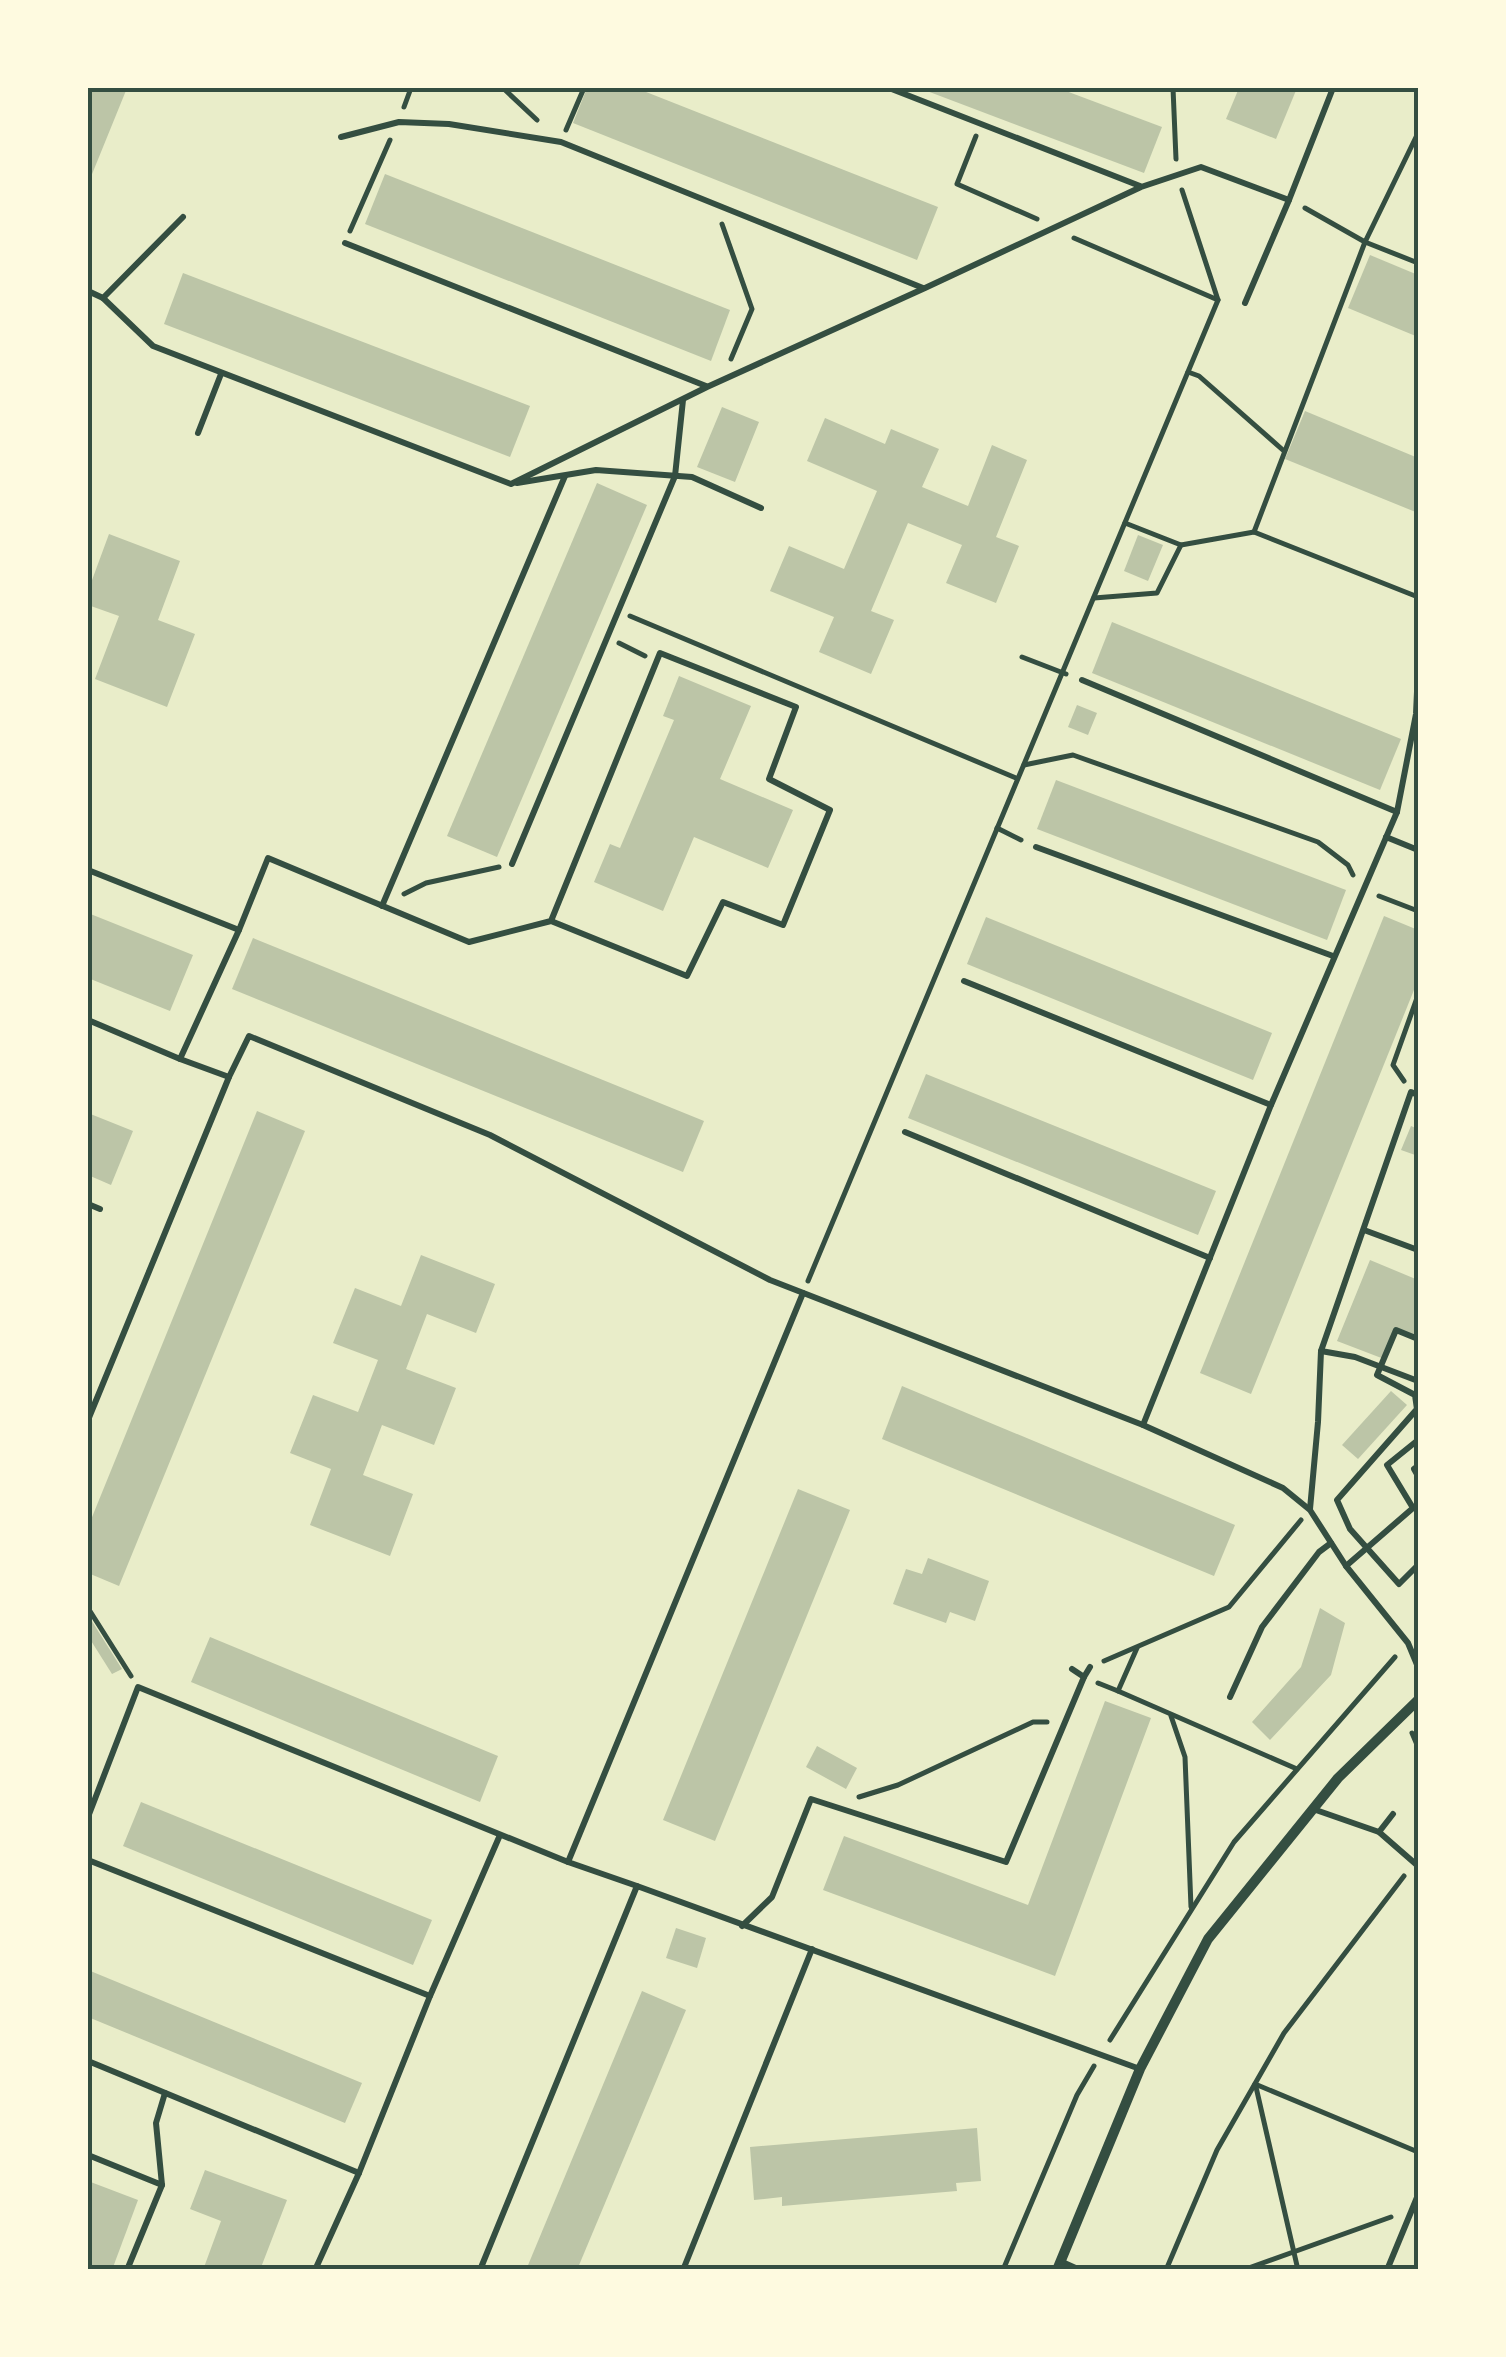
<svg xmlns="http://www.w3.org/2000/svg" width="1506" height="2357" font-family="'IBM Plex Sans',sans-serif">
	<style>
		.building { fill: #bcc5a7 }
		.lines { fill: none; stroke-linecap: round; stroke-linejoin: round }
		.path { stroke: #344e41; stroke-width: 5 }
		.service { stroke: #344e41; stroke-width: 6 }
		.minor { stroke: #344e41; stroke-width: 10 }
		.neatline { fill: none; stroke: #344e41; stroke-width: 4 }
	</style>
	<rect width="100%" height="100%" fill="#e9edc9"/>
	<g class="building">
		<path d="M88,88H127L88,184Z"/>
		<path d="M587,88H636L938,207L917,260L573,123Z"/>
		<path d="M919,88H1058L1162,127L1144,173Z"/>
		<path d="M1239,88H1297L1276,139L1226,119Z"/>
		<path d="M385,174L730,310L711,361L365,224Z"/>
		<path d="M1370,255L1418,275V337L1348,308Z"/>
		<path d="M183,273L530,406L510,457L164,324Z"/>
		<path d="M722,407L759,422L735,482L697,467Z"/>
		<path d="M1305,411L1418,458V513L1285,459Z"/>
		<path d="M825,418L885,444L891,429L939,449L922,487L968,506L992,445L1027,460L996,537L1019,546L996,603L946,583L962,545L908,523L871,611L894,620L871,674L819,652L834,617L770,591L789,546L844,569L877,491L807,461Z"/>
		<path d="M597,483L647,505L497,857L447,836Z"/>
		<path d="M109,534L180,561L158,620L195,634L167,707L95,679L119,616L88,605V591Z"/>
		<path d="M1138,535L1163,545L1148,581L1124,571Z"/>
		<path d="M1112,622L1401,739L1380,790L1092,673Z"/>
		<path d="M679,676L751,706L720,779L793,810L768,868L694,837L663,911L594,882L610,844L620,848L674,720L663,716Z"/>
		<path d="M1077,705L1097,713L1088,735L1068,727Z"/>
		<path d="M1056,780L1346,890L1327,940L1037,829Z"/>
		<path d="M88,913L193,955L170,1011L88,978Z"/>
		<path d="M1384,916L1418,930V980L1251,1394L1200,1373Z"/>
		<path d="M986,917L1272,1033L1253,1080L967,964Z"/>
		<path d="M253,938L704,1121L683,1172L232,989Z"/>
		<path d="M926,1074L1216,1191L1198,1235L908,1118Z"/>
		<path d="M257,1111L305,1131L119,1586L88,1573V1527Z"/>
		<path d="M88,1113L133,1131L111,1185L88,1175Z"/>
		<path d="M1411,1126L1418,1129V1156L1401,1150Z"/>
		<path d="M421,1255L495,1284L476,1333L427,1314L406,1369L456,1388L434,1445L382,1425L363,1475L413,1494L390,1556L310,1525L331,1469L290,1453L313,1395L358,1412L378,1360L333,1343L355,1288L401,1306Z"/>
		<path d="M1370,1260L1418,1280V1339L1396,1330L1384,1359L1337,1341Z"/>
		<path d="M902,1386L1235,1525L1214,1576L882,1439Z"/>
		<path d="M1391,1391L1407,1405L1358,1459L1342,1445Z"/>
		<path d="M798,1489L850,1510L715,1841L663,1820Z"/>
		<path d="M928,1558L989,1581L975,1621L950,1612L946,1623L893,1604L906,1569L922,1574Z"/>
		<path d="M1320,1608L1345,1623L1331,1675L1270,1740L1252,1722L1301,1667Z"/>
		<path d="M88,1615L122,1669L112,1674L88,1636Z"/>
		<path d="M210,1637L498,1756L480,1802L191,1682Z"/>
		<path d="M1105,1701L1151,1718L1055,1976L823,1890L844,1836L1028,1905Z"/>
		<path d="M817,1746L857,1768L846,1789L806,1767Z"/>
		<path d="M141,1802L432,1920L413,1965L123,1846Z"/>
		<path d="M676,1928L706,1938L697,1968L666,1958Z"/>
		<path d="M88,1970L362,2083L345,2123L88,2017Z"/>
		<path d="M642,1991L686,2010L577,2270H526Z"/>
		<path d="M977,2128L981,2181L956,2183L957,2191L782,2206V2197L754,2200L750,2147Z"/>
		<path d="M205,2170L287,2200L260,2270H203L221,2221L190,2209Z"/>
		<path d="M88,2181L138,2200L112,2270H88Z"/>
	</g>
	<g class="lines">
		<g class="path">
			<path d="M503,88L537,120"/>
			<path d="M1173,88L1176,159"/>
			<path d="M404,107L411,88"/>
			<path d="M566,130L584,88"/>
			<path d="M976,136L957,184L1037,219"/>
			<path d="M1305,208L1365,242L1418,263"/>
			<path d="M722,224L752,309L731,359"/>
			<path d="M350,231L390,140"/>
			<path d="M1074,238L1218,300"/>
			<path d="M1188,372L1199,376L1284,451"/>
			<path d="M1125,523L1181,545L1254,532L1418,597"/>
			<path d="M1254,532L1365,242L1418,133"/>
			<path d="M1094,598L1157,593L1181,545"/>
			<path d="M630,616L1016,778"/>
			<path d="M619,643L645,656"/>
			<path d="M1022,657L1066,674"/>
			<path d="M1024,765L1073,755L1318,842L1348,865L1353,875"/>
			<path d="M997,828L1021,840"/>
			<path d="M404,894L426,883L499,867"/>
			<path d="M1379,896L1418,911"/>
			<path d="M1404,1081L1393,1065L1418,995"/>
			<path d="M808,1281L1218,300L1182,190"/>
			<path d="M88,1608L131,1676"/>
			<path d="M1137,1648L1118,1691L1297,1769"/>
			<path d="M1104,1661L1229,1607L1301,1520"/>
			<path d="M1098,1683L1118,1691"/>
			<path d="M1171,1716L1185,1757L1191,1907"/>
			<path d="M1412,1733L1418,1747"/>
			<path d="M859,1797L898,1785L1033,1722H1047"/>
			<path d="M1110,2040L1234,1842L1395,1657"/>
			<path d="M1255,2084L1418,2152"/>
			<path d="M1256,2087L1298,2270"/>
			<path d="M1003,2270L1077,2095L1094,2066"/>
			<path d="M1166,2270L1217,2150L1284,2033L1404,1876"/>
			<path d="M1243,2270L1391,2217"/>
		</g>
		<g class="service">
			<path d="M889,88L1140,186"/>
			<path d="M341,137L399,122L449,124L561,142L923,288"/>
			<path d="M345,243L706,386"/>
			<path d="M88,291L103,298L183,217"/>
			<path d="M103,298L153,346L511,484L707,387L925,288L1141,187L1201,167L1289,200L1333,88"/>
			<path d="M1245,303L1289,200"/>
			<path d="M198,433L221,374"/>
			<path d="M517,483L596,470L692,477L761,508"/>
			<path d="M1082,680L1397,812"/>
			<path d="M1386,837L1418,850"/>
			<path d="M1036,847L1333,956"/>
			<path d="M512,864L675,476L683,400"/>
			<path d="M88,870L239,930"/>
			<path d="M382,906L565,476"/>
			<path d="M964,981L1271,1105"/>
			<path d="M88,1020L180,1059L239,930L268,858L469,942L551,921L687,976L723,902L783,925L830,810L769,779L796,707L660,653L551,921"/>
			<path d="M229,1077L249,1036L490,1135L770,1280L1143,1425L1283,1488L1310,1510L1346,1566L1408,1643L1418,1667"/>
			<path d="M905,1132L1210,1258"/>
			<path d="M88,1204L100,1209"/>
			<path d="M1364,1230L1418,1250"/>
			<path d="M1418,1339L1396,1330L1377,1375L1415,1395L1417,1409L1337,1500L1350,1529L1399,1584L1418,1565"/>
			<path d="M1321,1351L1355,1357L1418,1381"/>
			<path d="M88,1420L229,1077L180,1059"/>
			<path d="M1143,1425L1271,1105L1397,812L1416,714L1418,670"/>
			<path d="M1418,1466L1414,1469L1418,1476"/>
			<path d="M1310,1509L1318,1422L1321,1351L1411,1092L1418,1095"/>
			<path d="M1346,1566L1413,1508L1387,1465L1418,1440"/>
			<path d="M1084,1677L1090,1667"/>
			<path d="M1230,1697L1262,1627L1319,1552L1331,1543"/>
			<path d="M1313,1809L1379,1832L1418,1866"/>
			<path d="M88,1817L138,1687L568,1862"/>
			<path d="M1379,1832L1393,1814"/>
			<path d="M88,1860L430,1996"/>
			<path d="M637,1886L568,1862L803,1293"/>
			<path d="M742,1926L772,1897L811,1799L1006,1862L1084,1677L1072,1669"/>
			<path d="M88,2061L359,2173"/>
			<path d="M88,2155L162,2185L156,2123L165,2093"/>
			<path d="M1060,2261L1080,2270"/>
			<path d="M127,2270L162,2185"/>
			<path d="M315,2270L359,2173L430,1996L500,1835"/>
			<path d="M480,2270L637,1886L1140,2069"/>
			<path d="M683,2270L812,1949"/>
			<path d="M1387,2270L1418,2195"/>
		</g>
		<path class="minor" d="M1057,2270L1140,2069L1208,1939L1338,1778L1418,1700"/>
	</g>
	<rect width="1506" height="2357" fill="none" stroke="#fefae0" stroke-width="180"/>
	<rect x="90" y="90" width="1326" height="2177" class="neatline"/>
</svg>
